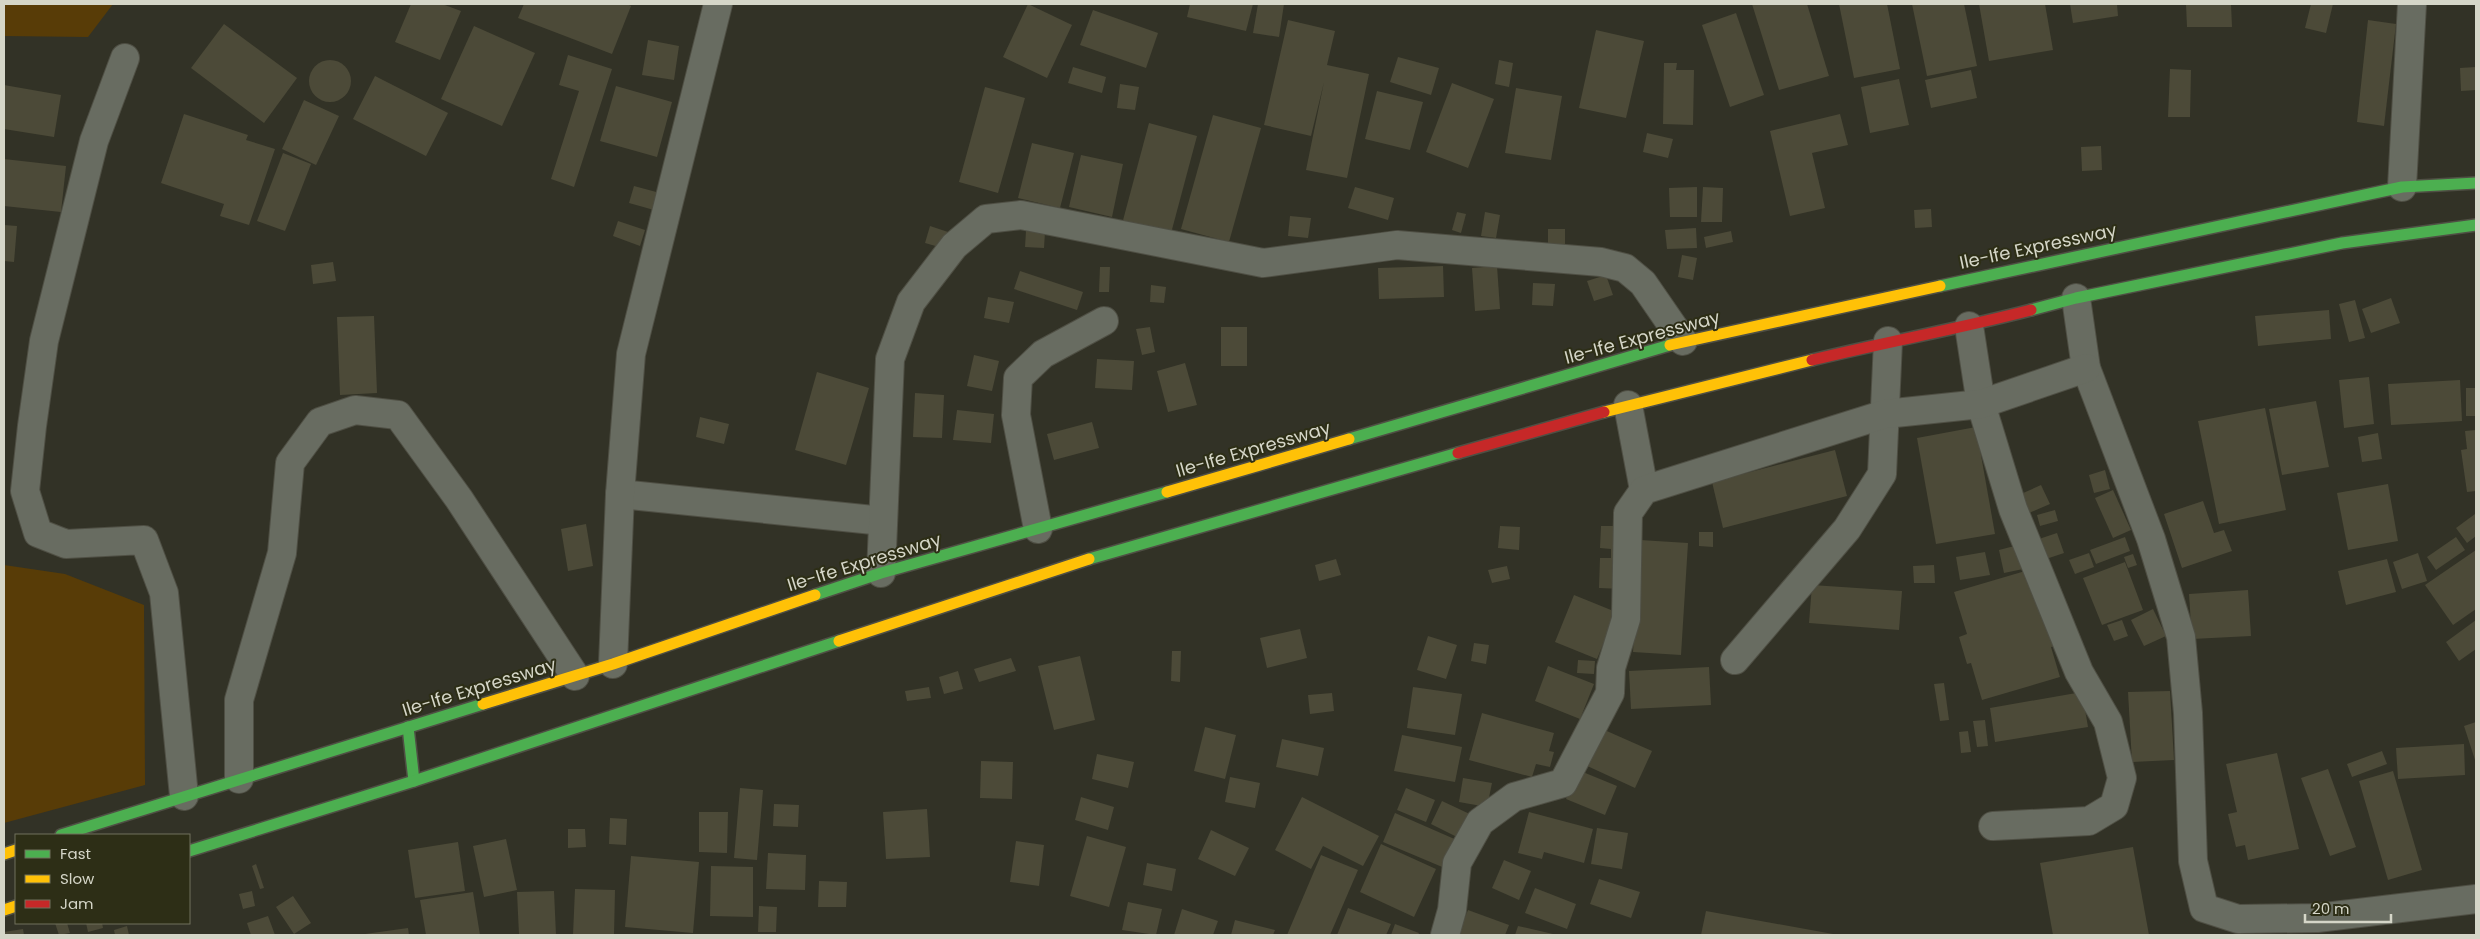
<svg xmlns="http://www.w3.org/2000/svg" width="2480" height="939" font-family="Poppins,sans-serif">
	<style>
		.green { fill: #583c07 }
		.building { fill: #4c4a38 }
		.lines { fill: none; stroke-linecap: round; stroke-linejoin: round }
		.street-casing { stroke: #4f4f44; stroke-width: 30 }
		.fast-casing { stroke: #4f4f44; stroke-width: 14 }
		.slow-casing { stroke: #4f4f44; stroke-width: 14 }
		.jam-casing { stroke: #4f4f44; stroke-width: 14 }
		.street { stroke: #686c61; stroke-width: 28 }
		.fast { stroke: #4caf50; stroke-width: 11 }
		.slow { stroke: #ffc107; stroke-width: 11 }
		.jam { stroke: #c62828; stroke-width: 11 }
		.labels { text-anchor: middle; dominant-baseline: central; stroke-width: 4; stroke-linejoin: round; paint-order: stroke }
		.street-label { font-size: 18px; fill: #d5d6c8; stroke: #2d2e16 }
	</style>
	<rect width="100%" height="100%" fill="#323226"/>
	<g class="green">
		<path d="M4,4H113L88,37L4,36Z"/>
		<path d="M4,565L65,574L144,605L145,785L4,823Z"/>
	</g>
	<g class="building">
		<path d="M411,4H442L461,11L440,60L395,42Z"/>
		<path d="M524,4H627L631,6L612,54L518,18Z"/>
		<path d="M1028,4L1072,25L1047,78L1003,57Z"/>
		<path d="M1190,4H1253L1246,31L1187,17Z"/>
		<path d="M1258,4H1284L1279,37L1253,33Z"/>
		<path d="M1752,4H1807L1829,76L1779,90Z"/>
		<path d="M1839,4H1887L1900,69L1854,78Z"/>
		<path d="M1912,4H1964L1977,66L1927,76Z"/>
		<path d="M1979,4H2045L2053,50L1989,61Z"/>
		<path d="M2070,4H2117L2118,16L2073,23Z"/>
		<path d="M2186,4H2231L2232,27H2187Z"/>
		<path d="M2311,4H2333L2326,33L2305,28Z"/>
		<path d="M1093,10L1158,33L1146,68L1080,45Z"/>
		<path d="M1736,13L1764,95L1730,107L1702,25Z"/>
		<path d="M1288,20L1335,31L1327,65L1369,74L1347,178L1306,170L1324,82L1311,136L1264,125Z"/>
		<path d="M2368,20L2396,24L2384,126L2357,122Z"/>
		<path d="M224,24L297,78L264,123L191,68Z"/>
		<path d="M474,26L535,53L502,126L441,99Z"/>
		<path d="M1596,30L1644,41L1626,118L1579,108Z"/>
		<path d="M648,40L679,46L674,80L642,75Z"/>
		<path d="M568,55L612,69L574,187L551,179L579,91L559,85Z"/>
		<path d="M1398,57L1439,68L1431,95L1390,82Z"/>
		<path d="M1499,60L1513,63L1509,87L1495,84Z"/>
		<circle cx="330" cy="81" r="21"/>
		<path d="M1664,63H1677L1676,70H1694L1693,125L1663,124Z"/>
		<path d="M1073,67L1106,77L1102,93L1068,83Z"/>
		<path d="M2476,67V90L2461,91L2460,68Z"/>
		<path d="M2170,69L2191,70L2190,117H2168Z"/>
		<path d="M1971,70L1977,98L1931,108L1925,80Z"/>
		<path d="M375,76L448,113L426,156L353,119Z"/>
		<path d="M1899,79L1909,125L1870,133L1861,87Z"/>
		<path d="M1452,83L1494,99L1468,168L1426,152Z"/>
		<path d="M1120,84L1139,87L1135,110L1117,108Z"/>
		<path d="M4,85L61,95L54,137L4,129Z"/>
		<path d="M616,86L672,102L657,157L600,141Z"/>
		<path d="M985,87L1025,98L998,193L959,182Z"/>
		<path d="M1516,88L1562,96L1551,160L1505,153Z"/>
		<path d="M1377,91L1423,102L1410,150L1365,139Z"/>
		<path d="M304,100L339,116L316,165L282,149Z"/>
		<path d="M184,114L248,135L246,140L275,149L249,225L220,216L224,204L161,183Z"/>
		<path d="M1840,114L1848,145L1812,153L1825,208L1790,216L1770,131Z"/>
		<path d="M1213,115L1261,128L1229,242L1181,229Z"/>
		<path d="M1149,123L1197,136L1170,237L1122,224Z"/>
		<path d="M1647,133L1673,139L1668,158L1643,152Z"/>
		<path d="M1032,143L1074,153L1060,208L1018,198Z"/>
		<path d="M2101,146L2102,170L2082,171L2081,147Z"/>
		<path d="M283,153L311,164L285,231L257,221Z"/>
		<path d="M1081,155L1123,164L1112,217L1069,207Z"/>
		<path d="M4,159L66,166L61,212L4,206Z"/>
		<path d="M634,186L660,193L654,210L629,203Z"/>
		<path d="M1355,187L1394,198L1388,220L1348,208Z"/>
		<path d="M1697,187V217H1670L1669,188Z"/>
		<path d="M1703,187L1723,188L1722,222H1701Z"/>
		<path d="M1931,209L1932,227L1915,228L1914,210Z"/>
		<path d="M1457,212L1466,214L1461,233L1452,230Z"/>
		<path d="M1485,212L1500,215L1496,238L1481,236Z"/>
		<path d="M1290,216L1311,218L1308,238L1288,236Z"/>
		<path d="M618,221L645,230L640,246L613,236Z"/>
		<path d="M4,225L17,226L14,262L4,261Z"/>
		<path d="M930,226L951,233L946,249L925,243Z"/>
		<path d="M1696,228L1697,248L1667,249L1665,230Z"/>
		<rect x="1548" y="229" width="17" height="20"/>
		<path d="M1026,231L1045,232L1044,248L1025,247Z"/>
		<path d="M1731,231L1733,242L1706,248L1704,237Z"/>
		<path d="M1682,255L1697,258L1693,280L1678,277Z"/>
		<path d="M333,262L336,281L313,284L311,265Z"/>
		<path d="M1443,266L1444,297L1379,299L1378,268Z"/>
		<path d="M1497,266L1500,309L1475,311L1472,268Z"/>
		<path d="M1100,267H1110L1109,292H1099Z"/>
		<path d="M1020,271L1083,292L1077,310L1014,289Z"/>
		<path d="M1606,275L1613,295L1594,301L1587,281Z"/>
		<path d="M1533,283L1555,284L1553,306L1532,305Z"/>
		<path d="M1151,285L1166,287L1164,303L1150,302Z"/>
		<path d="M988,297L1014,302L1009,323L984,318Z"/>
		<path d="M2391,298L2400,323L2371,333L2362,309Z"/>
		<path d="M2355,300L2365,338L2349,342L2339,304Z"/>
		<path d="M2329,310L2331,339L2258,346L2255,316Z"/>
		<path d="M374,316L377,393L340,395L337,317Z"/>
		<path d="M1150,327L1155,352L1142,355L1136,329Z"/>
		<rect x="1221" y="327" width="26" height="39"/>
		<path d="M974,355L999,361L992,391L967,386Z"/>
		<path d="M1097,359L1134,361L1132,390L1095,388Z"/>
		<path d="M1185,363L1197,405L1168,412L1157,371Z"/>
		<path d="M817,372L869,388L846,465L795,450Z"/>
		<path d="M2369,377L2374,424L2344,428L2339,380Z"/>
		<path d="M2460,380L2462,421L2391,425L2388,384Z"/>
		<rect x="2466" y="388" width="10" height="28"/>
		<path d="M915,393L944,395L942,438L913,437Z"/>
		<path d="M2316,401L2329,467L2282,475L2269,409Z"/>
		<path d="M2265,408L2286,510L2219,524L2198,421Z"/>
		<path d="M957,410L994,414L991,443L953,440Z"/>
		<path d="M700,417L729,424L724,444L696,437Z"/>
		<path d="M1092,422L1099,448L1054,460L1047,434Z"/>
		<path d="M1976,427L1995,534L1936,544L1917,438Z"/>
		<path d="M2476,430V491L2467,492L2461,450L2467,449L2465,431Z"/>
		<path d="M2378,433L2382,459L2362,462L2358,437Z"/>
		<path d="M1835,450L1847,496L1723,528L1712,482Z"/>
		<path d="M2105,470L2110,489L2094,493L2089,475Z"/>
		<path d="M2388,484L2398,541L2348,550L2337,493Z"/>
		<path d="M2041,485L2050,504L2029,513L2021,494Z"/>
		<path d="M2113,490L2131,530L2113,538L2095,498Z"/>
		<path d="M2203,501L2214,533L2224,530L2232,551L2182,568L2164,514Z"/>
		<path d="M2055,510L2058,521L2040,526L2037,515Z"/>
		<path d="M2475,514L2476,536L2467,543L2456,528Z"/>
		<path d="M586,524L593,566L568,571L561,529Z"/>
		<path d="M1500,526L1520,527L1519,550L1498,548Z"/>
		<path d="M1601,526H1625L1623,589L1599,588L1600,558H1611V549L1600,548Z"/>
		<path d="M1699,532H1713V547L1699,546Z"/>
		<path d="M2057,533L2064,553L2043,560L2036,540Z"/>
		<path d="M2125,537L2130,551L2096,564L2090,550Z"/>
		<path d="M2456,537L2465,550L2436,570L2427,557Z"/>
		<path d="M1640,540L1688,543L1681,655L1633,652Z"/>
		<path d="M2022,544L2028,568L2004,573L1999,550Z"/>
		<path d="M2476,550V609L2453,625L2425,585Z"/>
		<path d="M1985,552L1990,575L1960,580L1956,557Z"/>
		<path d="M2089,553L2094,567L2075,574L2069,560Z"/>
		<path d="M2418,553L2427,581L2402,589L2393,562Z"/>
		<path d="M2133,554L2137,565L2128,568L2124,557Z"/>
		<path d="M1336,559L1341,575L1319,581L1315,565Z"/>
		<path d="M2387,559L2396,592L2346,605L2338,571Z"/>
		<path d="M2125,562L2143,610L2102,625L2083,578Z"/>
		<path d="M1934,565L1935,583H1914L1913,566Z"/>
		<path d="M1507,566L1510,579L1492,583L1488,570Z"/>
		<path d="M2032,569L2060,645L2051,647L2060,677L1982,700L1971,663L1967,664L1959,637L1967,634L1954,592Z"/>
		<path d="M1812,585L1902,591L1899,630L1809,623Z"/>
		<path d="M2248,590L2251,636L2192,639L2189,594Z"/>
		<path d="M1574,595L1616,612L1597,659L1555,642Z"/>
		<path d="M2153,609L2166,636L2144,646L2131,620Z"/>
		<path d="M2122,620L2128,636L2114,641L2107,625Z"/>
		<path d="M2476,620V649L2459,661L2446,642Z"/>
		<path d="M1300,629L1307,658L1267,668L1260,638Z"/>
		<path d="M1428,636L1457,645L1446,679L1417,670Z"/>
		<path d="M1474,643L1489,645L1486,664L1471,661Z"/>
		<path d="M1172,651H1181L1180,682L1171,681Z"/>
		<path d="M1080,656L1095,720L1054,730L1038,666Z"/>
		<path d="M1011,658L1016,671L979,682L974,669Z"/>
		<path d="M1578,660L1595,661L1594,674L1577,673Z"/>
		<path d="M1548,666L1594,684L1580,719L1535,701Z"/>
		<path d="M1709,667L1711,705L1631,709L1629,671Z"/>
		<path d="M958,671L963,689L944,694L939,677Z"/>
		<path d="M1944,683L1949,720L1940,721L1934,684Z"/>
		<path d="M929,687L931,698L907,701L905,691Z"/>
		<path d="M1413,687L1462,694L1455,735L1407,728Z"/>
		<path d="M2170,691L2174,760L2132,762L2128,692Z"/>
		<path d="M2082,692L2088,727L1995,742L1990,708Z"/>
		<path d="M1332,693L1334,711L1310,714L1308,695Z"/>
		<path d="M1482,713L1554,733L1549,751L1554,752L1550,767L1536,764L1532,777L1469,760Z"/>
		<path d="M1985,720L1988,746L1977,747L1973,721Z"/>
		<path d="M2476,722V763L2464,726Z"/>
		<path d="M1205,727L1236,735L1225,779L1194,771Z"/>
		<path d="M1600,728L1652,751L1635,788L1583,764Z"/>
		<path d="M1968,731L1971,752L1961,753L1959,732Z"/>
		<path d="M1402,735L1462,747L1455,782L1394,771Z"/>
		<path d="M1282,739L1324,748L1318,776L1276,767Z"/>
		<path d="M2464,744L2465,775L2398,779L2396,748Z"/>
		<path d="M2382,751L2387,764L2352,777L2347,764Z"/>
		<path d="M2277,753L2299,849L2248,860L2245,845L2236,847L2228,814L2237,812L2226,764Z"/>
		<path d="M1097,754L1134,762L1128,788L1092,779Z"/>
		<path d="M981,761L1013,762L1012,799L980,798Z"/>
		<path d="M2328,769L2356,847L2330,856L2301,778Z"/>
		<path d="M1578,770L1617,786L1605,815L1566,799Z"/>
		<path d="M2393,771L2422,870L2388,880L2359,781Z"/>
		<path d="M1230,777L1260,783L1255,808L1225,802Z"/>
		<path d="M1463,778L1492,783L1487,807L1459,802Z"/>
		<path d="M740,788L763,790L757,860L734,858Z"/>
		<path d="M1406,788L1435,800L1426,822L1397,810Z"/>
		<path d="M1081,797L1114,807L1108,830L1075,820Z"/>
		<path d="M1302,797L1379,836L1363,866L1323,846L1311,869L1275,850Z"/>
		<path d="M1442,801L1474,816L1463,840L1431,824Z"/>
		<path d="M774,804L799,805L798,827L773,826Z"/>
		<path d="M927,809L930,857L886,859L883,812Z"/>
		<path d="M699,812H728L727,853L699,852Z"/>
		<path d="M1529,812L1593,829L1584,863L1544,852L1542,859L1518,853Z"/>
		<path d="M1395,813L1459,841L1447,869L1383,842Z"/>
		<path d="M610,818L627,819L626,845L609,844Z"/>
		<path d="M1597,828L1628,833L1622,869L1591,864Z"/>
		<path d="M568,829H585L586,847L568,848Z"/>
		<path d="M1211,830L1249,848L1235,876L1198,859Z"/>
		<path d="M1087,836L1126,847L1109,907L1070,896Z"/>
		<path d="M506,839L517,890L484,897L473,846Z"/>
		<path d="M1016,841L1044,845L1039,886L1010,882Z"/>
		<path d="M458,842L465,891L415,898L408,850Z"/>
		<path d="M1381,844L1436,869L1414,917L1360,892Z"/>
		<path d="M2133,847L2149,935H2053L2040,863Z"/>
		<path d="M768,853L806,855L805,890L766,889Z"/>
		<path d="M1321,855L1358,870L1330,935H1287Z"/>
		<path d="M631,856L699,862L693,933L625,927Z"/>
		<path d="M1504,860L1531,871L1519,900L1492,888Z"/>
		<path d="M1147,863L1176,869L1172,891L1143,885Z"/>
		<path d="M256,864L264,888L260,889L252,866Z"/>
		<path d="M711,866L753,867V917L710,916Z"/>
		<path d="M1599,879L1640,892L1631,918L1590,904Z"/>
		<path d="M819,881L847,882L846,907H818Z"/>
		<path d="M1535,888L1576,904L1567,929L1525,913Z"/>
		<path d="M575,889L615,890L614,935H573Z"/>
		<path d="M252,891L255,906L243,909L239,894Z"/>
		<path d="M554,891L556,935H519L517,892Z"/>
		<path d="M473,892L480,935H426L420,900Z"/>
		<path d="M293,896L311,923L294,934L276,907Z"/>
		<path d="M1128,902L1162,909L1156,935L1122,930Z"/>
		<path d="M759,906L777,907L776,932H758Z"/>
		<path d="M1348,908L1391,924L1386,935H1337Z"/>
		<path d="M1182,909L1218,921L1213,935H1174Z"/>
		<path d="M1468,910L1509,925L1505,935H1458Z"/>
		<path d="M1706,911L1833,934V935H1701Z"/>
		<path d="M268,916L275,935H251L247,923Z"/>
		<path d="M1235,920L1275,930L1273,935H1231Z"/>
		<path d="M55,923H67L70,933L59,935Z"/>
		<path d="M86,923H102L103,928L88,932Z"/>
		<path d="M1395,924L1419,933L1418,935H1391Z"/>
		<path d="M127,926L129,935H115L114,930Z"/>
		<path d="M1518,926L1553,934V935H1515Z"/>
		<path d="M408,928L409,935H365V934Z"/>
		<path d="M23,929L24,935H4V932Z"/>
	</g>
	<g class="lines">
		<defs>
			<g id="street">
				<path d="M125,58L94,141L44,341L32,426L25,491L38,533L66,544L144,540L164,593L184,796"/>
				<path d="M2402,187L2412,4"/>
				<path d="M2076,298L2086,368L2151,539L2181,637L2188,713L2193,861L2204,908L2238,919L2317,918L2476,899"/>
				<path d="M1969,326L1981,404L2013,509L2079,672L2108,722L2122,778L2114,806L2089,821L1993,826"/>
				<path d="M1628,405L1644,490"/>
				<path d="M620,494L883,521"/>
				<path d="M1038,529L1016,415L1018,378L1043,354L1104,321"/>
				<path d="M881,573L890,359L911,302L954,246L986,219L1021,215L1263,263L1397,245L1601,262L1625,268L1643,283L1683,341"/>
				<path d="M1735,660L1847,529L1882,474L1888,341"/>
				<path d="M613,664L620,494L631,354L718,4"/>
				<path d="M239,779V700L282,553L290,463L320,422L355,410L398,415L459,499L575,676"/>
				<path d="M1445,935L1452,910L1457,863L1480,822L1514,797L1563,783L1610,693L1611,668L1626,619L1628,513L1644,490L1885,414L1981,404L2086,368"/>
			</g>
			<g id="fast">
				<path d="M1940,286L2402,187L2476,183"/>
				<path d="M2031,310L2076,298L2342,243L2476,225"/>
				<path d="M1349,439L1670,345"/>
				<path d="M1089,559L1458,453"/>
				<path d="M815,595L881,573L1167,492"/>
				<path d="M408,727L414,781"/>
				<path d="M61,835L483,704"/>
				<path d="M189,851L414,781L839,641"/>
			</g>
			<g id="slow">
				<path d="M1670,345L1940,286"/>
				<path d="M1604,412L1812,360"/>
				<path d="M1167,492L1349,439"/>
				<path d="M839,641L1089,559"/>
				<path d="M483,704L613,664L815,595"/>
				<path d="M4,854L16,850"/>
				<path d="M4,910L16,906"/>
			</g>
			<g id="jam">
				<path d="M1812,360C1885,342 1958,329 2031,310"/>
				<path d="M1458,453L1604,412"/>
			</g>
		</defs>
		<use href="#street" class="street-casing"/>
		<use href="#fast" class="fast-casing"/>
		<use href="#slow" class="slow-casing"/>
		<use href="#jam" class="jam-casing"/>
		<use href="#street" class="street"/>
		<use href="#fast" class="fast"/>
		<use href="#slow" class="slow"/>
		<use href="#jam" class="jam"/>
	</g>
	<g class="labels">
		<g class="street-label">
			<text transform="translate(2038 246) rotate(-12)">Ile-Ife Expressway</text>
			<text transform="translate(1642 337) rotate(-15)">Ile-Ife Expressway</text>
			<text transform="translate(1253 449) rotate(-16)">Ile-Ife Expressway</text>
			<text transform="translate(864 562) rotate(-17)">Ile-Ife Expressway</text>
			<text transform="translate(479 687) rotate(-17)">Ile-Ife Expressway</text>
		</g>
	</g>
	<rect width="2480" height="939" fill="none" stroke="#d5d6c8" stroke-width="10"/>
	<rect x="15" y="834" width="175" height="90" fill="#2d2e16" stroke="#70715d"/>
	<rect x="25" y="850" width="25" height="8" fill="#4caf50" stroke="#70715d"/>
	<text x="60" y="859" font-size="15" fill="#d5d6c8">Fast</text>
	<rect x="25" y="875" width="25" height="8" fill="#ffc107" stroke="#70715d"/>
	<text x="60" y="884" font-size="15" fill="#d5d6c8">Slow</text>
	<rect x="25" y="900" width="25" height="8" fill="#c62828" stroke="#70715d"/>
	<text x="60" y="909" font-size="15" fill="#d5d6c8">Jam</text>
	<path d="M2305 914v8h86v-8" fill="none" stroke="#d5d6c8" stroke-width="2.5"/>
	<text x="2312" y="914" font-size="15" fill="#d5d6c8" stroke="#2d2e16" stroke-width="4" paint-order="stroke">20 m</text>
</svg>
